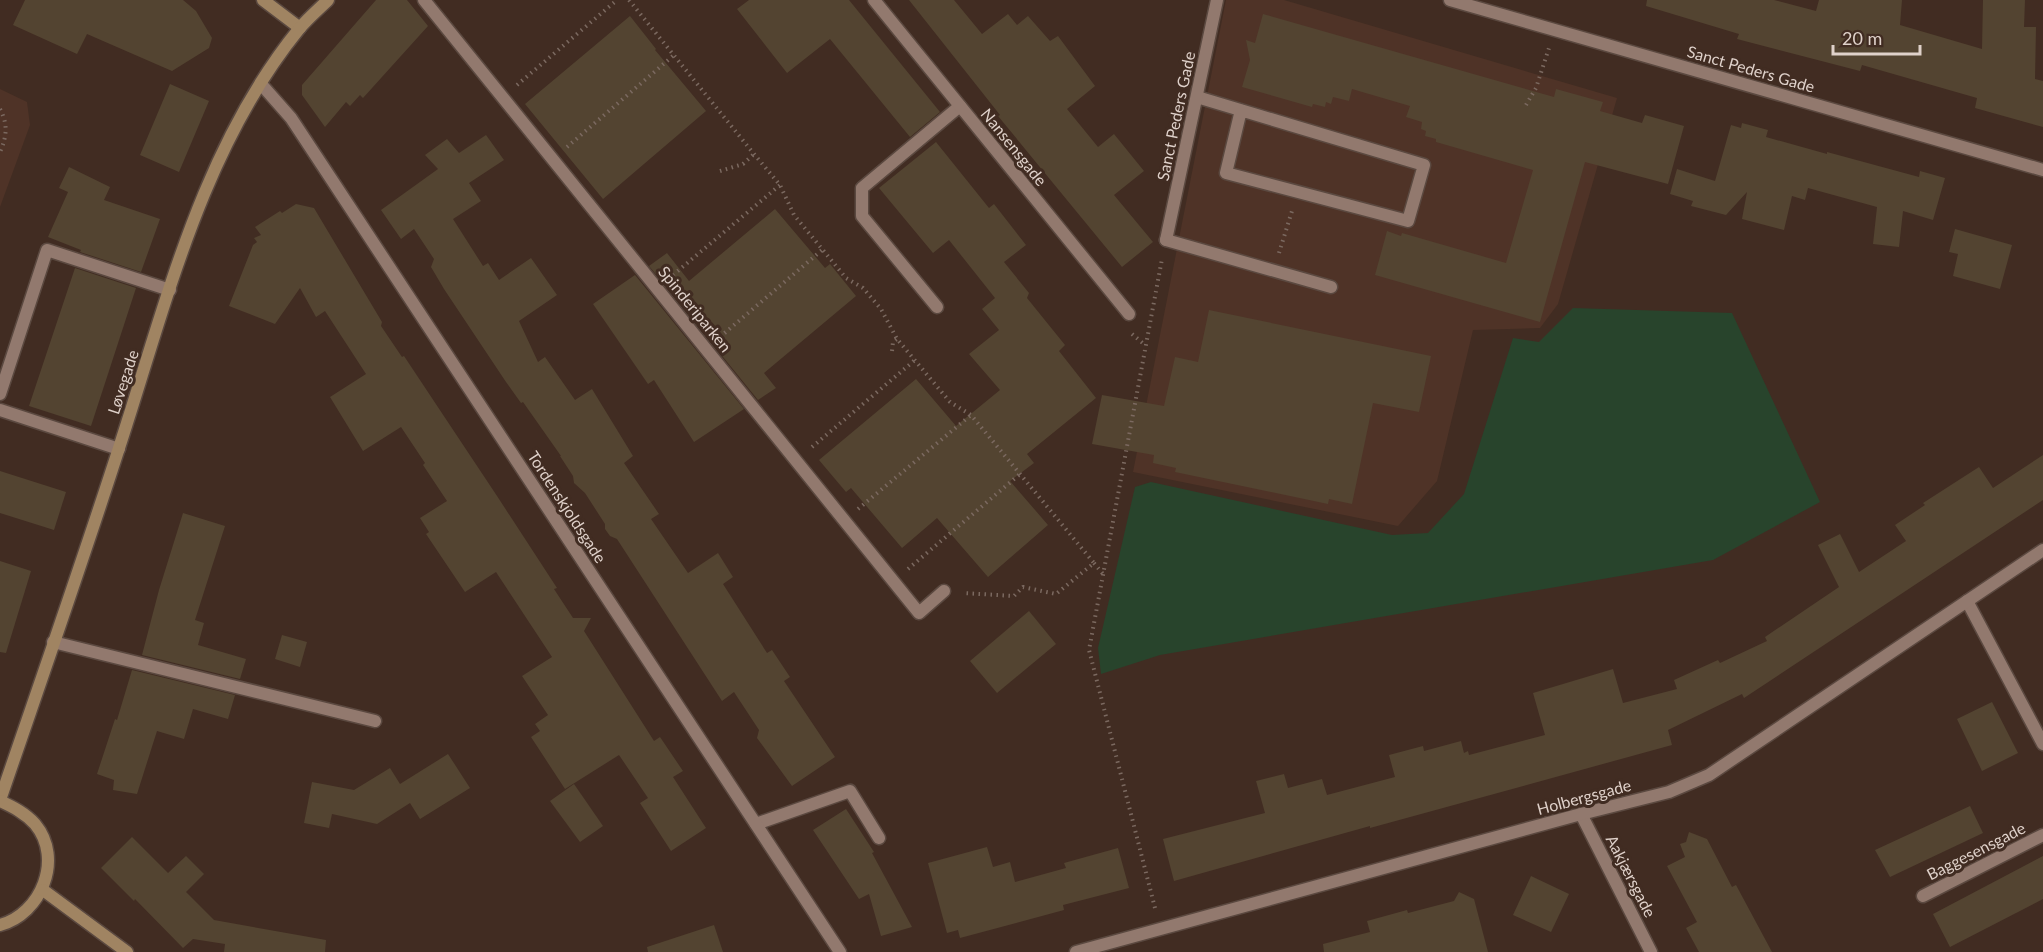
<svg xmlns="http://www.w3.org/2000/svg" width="2043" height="952" font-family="Lato,sans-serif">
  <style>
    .built { fill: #4f3327 }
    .green { fill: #28442c }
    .building { fill: #534431 }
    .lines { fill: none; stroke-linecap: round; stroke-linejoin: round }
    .lane-casing { stroke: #5b4940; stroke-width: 15 }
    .street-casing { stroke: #5b4940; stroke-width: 15 }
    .secondary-casing { stroke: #5b4940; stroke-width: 15 }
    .path { stroke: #7b6960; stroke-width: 4; stroke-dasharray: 1.5 4.5; stroke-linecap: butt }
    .lane { stroke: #92796e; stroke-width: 12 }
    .street { stroke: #92796e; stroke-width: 12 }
    .secondary { stroke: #a08462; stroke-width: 12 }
    .labels { text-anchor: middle; stroke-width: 6; stroke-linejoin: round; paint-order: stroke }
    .street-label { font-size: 16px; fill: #dfd1ca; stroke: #412c22 }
  </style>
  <rect width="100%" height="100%" fill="#412c22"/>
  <!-- built -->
  <g class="built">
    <polygon points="1226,0 1284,0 1617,98 1558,304 1540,328 1473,330 1437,481 1398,526 1133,472"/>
    <polygon points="0,89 27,102 30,125 0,207"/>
  </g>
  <!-- green -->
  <polygon class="green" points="1573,308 1732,313 1820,502 1713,560 1160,655 1101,674 1098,648 1135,487 1151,482 1392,535 1428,533 1464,494 1513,338 1539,342"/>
  <!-- building -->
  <g class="building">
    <polygon points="25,0 183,0 196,11 212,38 209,48 172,71 87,34 77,54 13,25"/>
    <polygon points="376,0 407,0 428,26 363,98 360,95 350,106 346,102 325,127 302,95 302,85"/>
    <polygon points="749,0 849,0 940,112 910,137 830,39 787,73 737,9"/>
    <polygon points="909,0 954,0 982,34 1008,14 1017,25 1028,16 1050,41 1058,36 1095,86 1067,109 1098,147 1114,134 1144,171 1114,195 1153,242 1122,267 998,116 1000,115"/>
    <polygon points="1647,0 1774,0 1816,11 1819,0 1902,0 1900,25 1982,49 1983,0 2025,0 2024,27 2036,27 2035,79 2043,81 2043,127 1975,108 1977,98 1862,65 1860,71 1737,39 1739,34 1646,6"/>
    <polygon points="1263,14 1554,97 1556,89 1603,102 1600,111 1642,123 1645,115 1684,126 1668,184 1585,162 1540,322 1375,275 1387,231 1401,236 1402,233 1506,263 1533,170 1436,142 1436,139 1425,136 1426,131 1421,129 1422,122 1406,117 1410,106 1352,89 1349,101 1333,97 1331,104 1326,102 1325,107 1313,104 1312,107 1242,87 1250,60 1246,40 1255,43"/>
    <polygon points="630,16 656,49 655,50 706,111 603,199 525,104"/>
    <polygon points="170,84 209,101 179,172 140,155"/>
    <polygon points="1742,123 1768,130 1766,137 1827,154 1827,152 1919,177 1920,171 1945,178 1933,220 1903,211 1899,247 1873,244 1877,207 1808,188 1805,200 1792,196 1784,230 1742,219 1747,192 1726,215 1691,206 1693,201 1670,194 1677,169 1715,181 1731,125 1741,128"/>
    <polygon points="486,135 504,160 469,183 481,201 453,219 483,266 488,263 499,280 531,258 557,295 519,321 538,362 545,357 575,400 592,389 633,456 624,463 659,514 651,519 688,573 718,553 733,577 723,584 767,653 772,650 790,677 784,681 835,757 792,786 757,738 759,730 734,692 722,701 617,539 610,536 605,529 605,524 585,493 574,483 573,476 560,456 561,456 523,402 521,403 506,382 444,289 431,267 434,259 414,229 401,239 381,210 438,169 425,155 447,139 459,153"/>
    <polygon points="936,142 989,208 994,204 1026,245 1004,262 1029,293 1027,298 1065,345 1059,351 1096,398 1027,454 1034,463 1010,481 1048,525 988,577 937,518 902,548 851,488 846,492 819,460 916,379 956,426 1000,390 969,354 999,330 982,309 995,298 949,240 933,253 879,188"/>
    <polygon points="69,167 110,187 104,200 160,219 141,272 80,252 81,250 48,237 68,192 59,188"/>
    <polygon points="296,204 314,208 382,322 381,326 402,357 404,356 499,499 557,588 554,589 573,618 591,618 584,631 654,741 660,737 683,771 673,777 706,828 671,851 640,803 648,798 619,755 565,789 531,737 540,731 535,724 548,715 522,676 552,657 496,572 465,592 426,534 429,532 420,518 447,501 423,465 425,463 401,427 363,451 330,397 366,374 325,311 316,317 300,288 275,324 229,306 253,245 257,242 254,238 261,235 255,227 280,211 282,213"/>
    <polygon points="775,209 825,268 830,264 856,296 764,373 776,388 758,400 649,266 667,253 689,281"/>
    <polygon points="1955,229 2012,245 2000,289 1953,276 1958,254 1949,252"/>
    <polygon points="75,268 136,288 91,426 29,406"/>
    <polygon points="635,275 744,409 694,442 654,380 648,384 593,304"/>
    <polygon points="1209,310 1431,356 1419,412 1373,403 1352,504 1329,499 1328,504 1175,472 1176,468 1153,463 1154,455 1092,444 1102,395 1164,406 1175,357 1198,362"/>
    <polygon points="2043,455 2043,500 1744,698 1742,694 1668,730 1672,745 1370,828 1370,826 1174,881 1163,839 1265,813 1256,781 1284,774 1288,788 1322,779 1327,795 1395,777 1389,755 1423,746 1424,751 1461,741 1464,753 1468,751 1469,755 1545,735 1533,693 1613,669 1623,703 1677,689 1674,680 1718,660 1720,663 1767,641 1765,637 1839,587 1818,545 1840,534 1859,572 1906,541 1895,525 1925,505 1923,503 1979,467 1993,488"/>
    <polygon points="0,471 66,492 54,530 0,513"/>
    <polygon points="183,513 225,526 195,620 204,623 198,645 246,659 240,679 142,655 159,590"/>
    <polygon points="0,561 31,571 6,653 0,652"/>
    <polygon points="1029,611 1056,644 997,693 970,661"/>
    <polygon points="282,635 307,642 300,667 275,659"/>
    <polygon points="132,670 235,695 228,719 193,709 184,739 157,731 137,794 113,790 114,780 97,774 115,719 117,720"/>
    <polygon points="1992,702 2018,753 1982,771 1957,719"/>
    <polygon points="448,754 470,788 420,819 410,803 377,824 332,814 329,828 304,823 312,782 354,790 390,768 400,784"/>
    <polygon points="574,784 603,826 580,842 550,801"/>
    <polygon points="1970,806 1983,833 1890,877 1875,850"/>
    <polygon points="846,809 874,852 872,853 912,927 881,936 869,894 859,899 813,830"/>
    <polygon points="1689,832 1707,839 1732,887 1736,885 1772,952 1699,952 1686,928 1697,922 1667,866 1685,857 1680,844 1686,842"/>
    <polygon points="132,837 168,873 186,856 204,874 186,892 214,920 326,940 325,952 224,952 225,944 193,939 183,948 135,899 134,901 101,868"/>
    <polygon points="987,847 993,867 1010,862 1015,882 1066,868 1064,863 1118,848 1129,888 1063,905 1064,910 960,938 958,930 947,933 928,863"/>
    <polygon points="2043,856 2043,899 1950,947 1933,914"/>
    <polygon points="1531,876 1569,894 1551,932 1513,915"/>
    <polygon points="1459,892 1474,899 1488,952 1324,952 1323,944 1370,932 1367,921 1407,910 1408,913 1454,901"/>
    <polygon points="714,925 723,952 648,952 647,947"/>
  </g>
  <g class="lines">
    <!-- lane casing -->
    <g class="lane-casing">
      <g id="lane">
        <polyline points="1197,97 1424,165 1408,221 1226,173 1241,110"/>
        <polyline points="1166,240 1331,287"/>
        <polyline points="937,307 862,216 862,188 960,106"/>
        <polyline points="0,394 47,250 170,290"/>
        <polyline points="0,410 119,449"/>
        <polyline points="53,642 375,721"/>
        <polyline points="756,824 850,791 879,838"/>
      </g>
    </g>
    <!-- street casing -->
    <g class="street-casing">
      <g id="street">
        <polyline points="424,0 919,613 944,591"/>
        <polyline points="874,0 1129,314"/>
        <polyline points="1450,0 2043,170"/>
        <polyline points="261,84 291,118 324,168 840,952"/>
        <polyline points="1166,240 1217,0"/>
        <polyline points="1967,601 2043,744"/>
        <polyline points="1581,814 1651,952"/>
        <polyline points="1923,896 2043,835"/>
        <polyline points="1076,952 1581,814 1669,792 1709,775 2043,550"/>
      </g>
    </g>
    <!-- secondary casing -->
    <g class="secondary-casing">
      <g id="secondary">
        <polyline points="263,0 300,28"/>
        <path d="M 0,800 C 40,683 81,566 119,448 C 166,304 202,148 299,29 C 308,18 319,9 328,0"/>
        <path d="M 0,801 C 13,807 25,813 35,824 C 64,859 41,914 0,925"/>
        <polyline points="43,890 127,952"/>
      </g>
    </g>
    <!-- path -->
    <g class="path">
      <polyline points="629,0 754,154 780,185 794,215 846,278 863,288 881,309 897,339 950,402 971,415 1094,563 1056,594 1023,587 1014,596 963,593"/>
      <polyline points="517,85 617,0"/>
      <polyline points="1526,105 1536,88 1549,48"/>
      <path d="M 0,109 C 8,124 7,136 0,152"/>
      <polyline points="567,147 674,55"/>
      <polyline points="720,171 743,164 754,154"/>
      <polyline points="1279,253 1292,211"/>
      <polyline points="673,275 780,185"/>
      <polyline points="1132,334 1145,345"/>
      <polyline points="720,337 822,250"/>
      <polyline points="892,351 893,342 897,339"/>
      <polyline points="812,447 915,360"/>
      <polyline points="858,509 971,415"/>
      <polyline points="1094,563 1103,574"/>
      <polyline points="908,569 1020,474"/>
      <polyline points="1155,908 1089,650 1162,259"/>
    </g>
    <!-- lane -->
    <use href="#lane" class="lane"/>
    <!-- street -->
    <use href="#street" class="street"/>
    <!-- secondary -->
    <use href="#secondary" class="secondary"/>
  </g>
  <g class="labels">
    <!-- street labels -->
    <g class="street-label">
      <text transform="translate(1751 69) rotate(16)" y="6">Sanct Peders Gade</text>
      <text transform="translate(1176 116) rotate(-78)" y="6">Sanct Peders Gade</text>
      <text transform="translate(1014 147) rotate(51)" y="6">Nansensgade</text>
      <text transform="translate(695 309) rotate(51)" y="6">Spinderiparken</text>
      <text transform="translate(123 382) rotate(-72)" y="6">Løvegade</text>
      <text transform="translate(567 507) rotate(57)" y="6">Tordenskjoldsgade</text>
      <text transform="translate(1584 797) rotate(-15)" y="6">Holbergsgade</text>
      <text transform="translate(1976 851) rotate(-27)" y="6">Baggesensgade</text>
      <text transform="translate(1631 876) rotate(63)" y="6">Aakjærsgade</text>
    </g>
  </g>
  <!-- scale -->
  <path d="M1833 45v9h87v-9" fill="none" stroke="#dfd1ca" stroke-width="3"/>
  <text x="1842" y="45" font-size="18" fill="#dfd1ca" stroke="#412c22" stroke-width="4.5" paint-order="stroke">20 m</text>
</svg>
